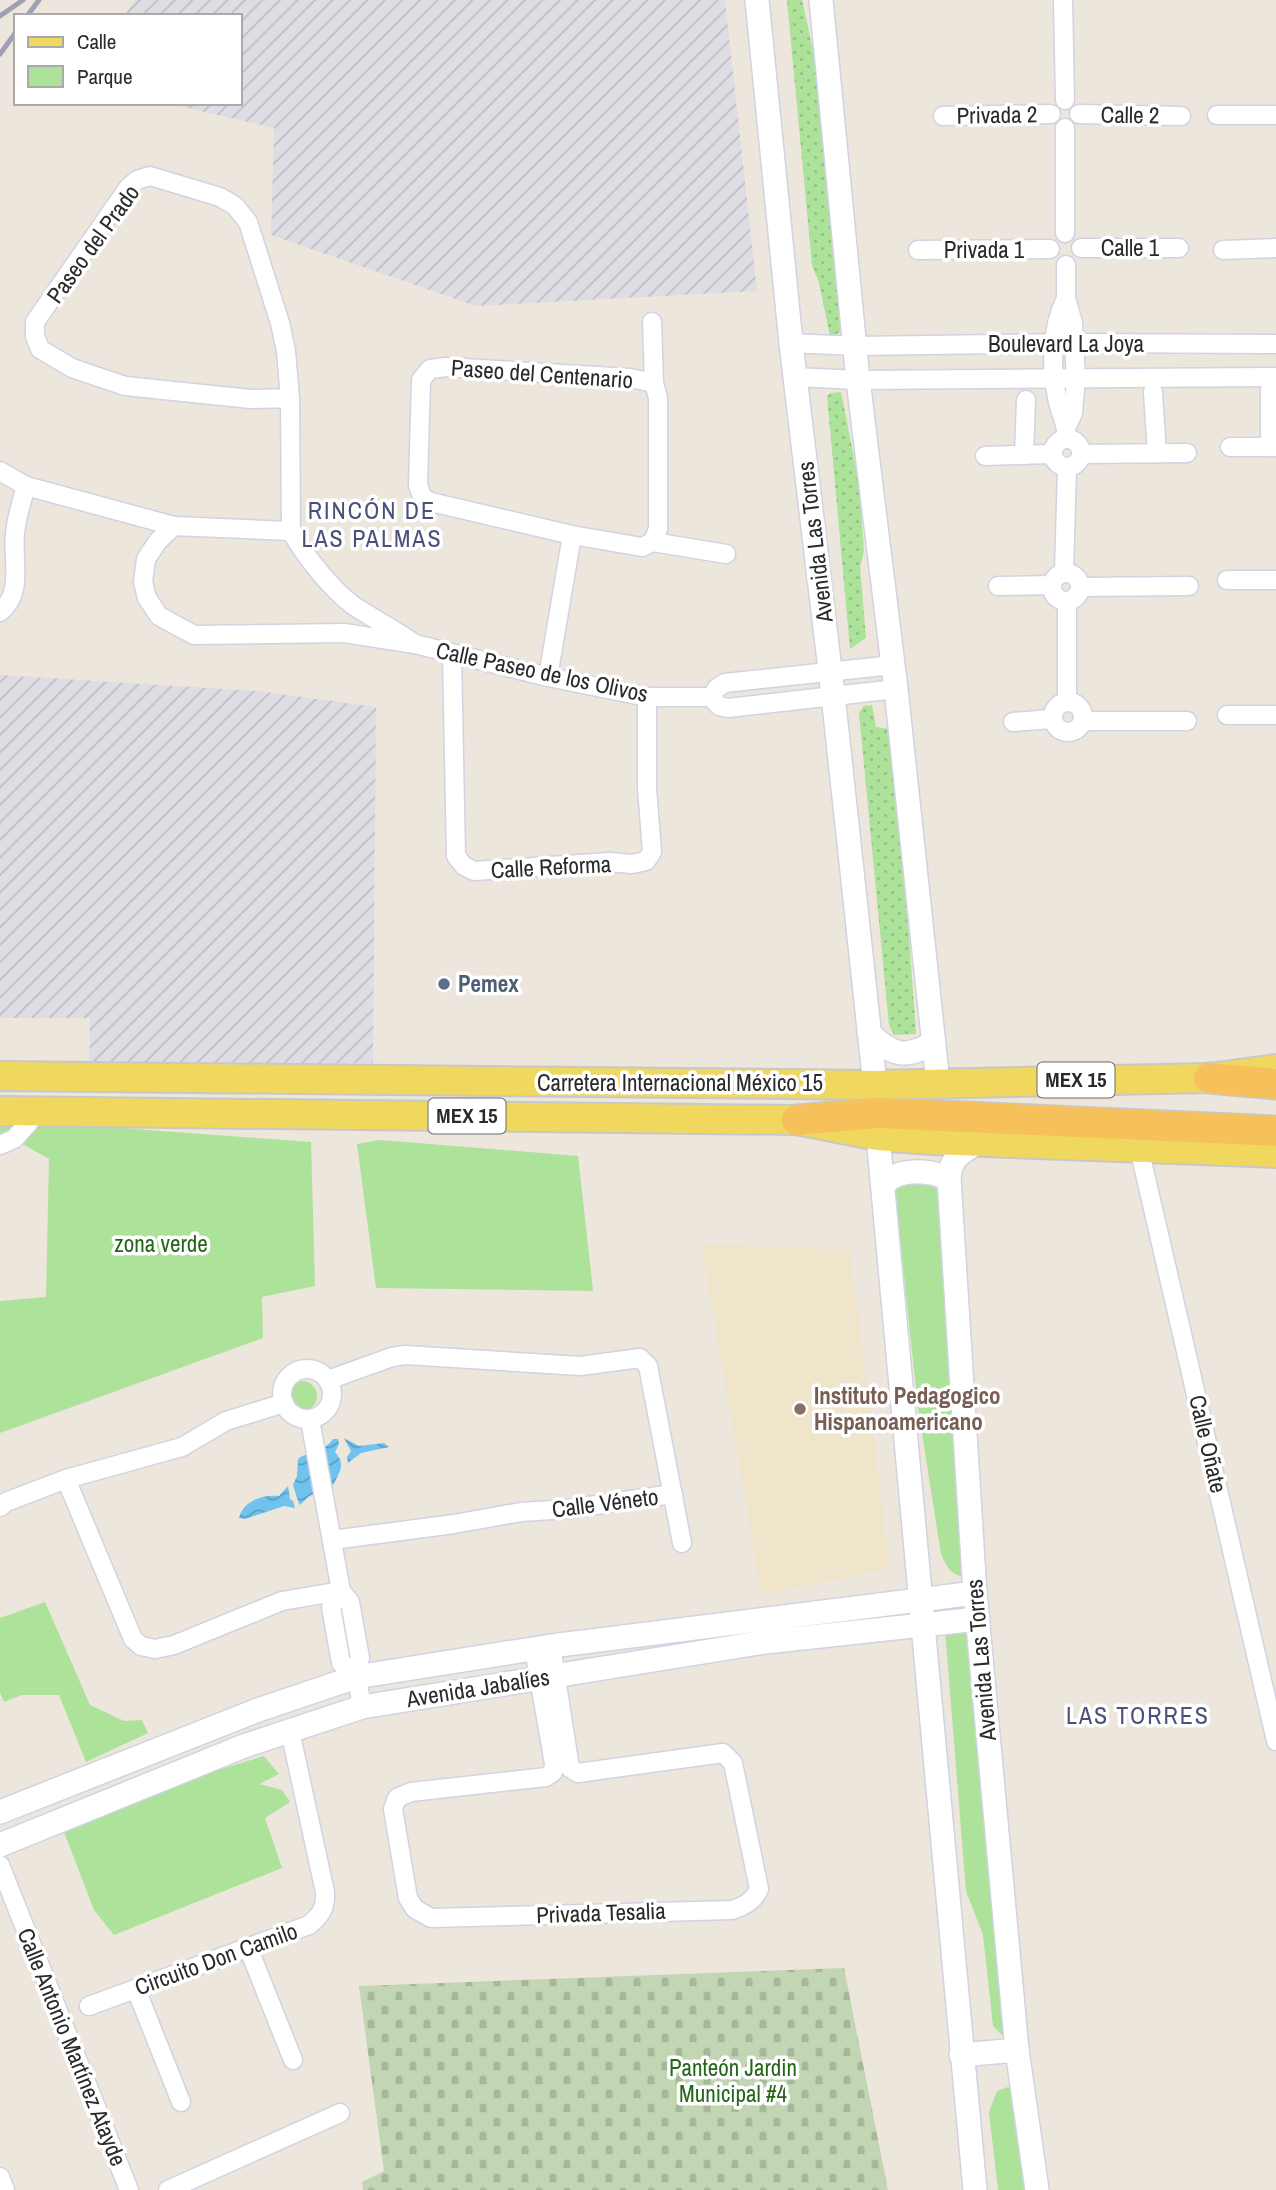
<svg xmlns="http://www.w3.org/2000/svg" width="1276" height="2190" font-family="'Archivo Narrow',sans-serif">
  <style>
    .industrial { fill: url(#industrial-furrows) }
    .education { fill: #eee5cb }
    .grass { fill: url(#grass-dots) }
    .cemetery { fill: url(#cemetery-stones) }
    .park { fill: #ace299 }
    .water { fill: url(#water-waves) }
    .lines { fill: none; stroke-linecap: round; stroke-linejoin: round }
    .minor-casing { stroke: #d1d3e3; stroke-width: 21 }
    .tertiary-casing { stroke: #d1d3e3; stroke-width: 26 }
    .primary-casing { stroke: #c8c8c8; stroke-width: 32 }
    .trunk-casing { stroke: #c8c8c8; stroke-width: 33 }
    .minor { stroke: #fff; stroke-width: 18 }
    .tertiary { stroke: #fff; stroke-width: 23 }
    .primary { stroke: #f0d85e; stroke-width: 28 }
    .trunk { stroke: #f6c15a; stroke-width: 30 }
    .rail { stroke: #9fa0b4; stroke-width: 5 }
    .service-dot { fill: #5c6f8a; stroke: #fff; stroke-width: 2.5 }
    .education-dot { fill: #8d6e63; stroke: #fff; stroke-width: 2.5 }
    .labels { text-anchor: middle; stroke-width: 7; stroke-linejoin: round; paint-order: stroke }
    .shield { fill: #fff; stroke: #6a6a6a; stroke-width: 2 }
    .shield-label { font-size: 21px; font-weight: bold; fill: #2a2a2a }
    .street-label { font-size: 23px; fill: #2a2a2a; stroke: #fff }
    .service-label { font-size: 23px; font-weight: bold; fill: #4e5e75; stroke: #fff; text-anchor: start }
    .park-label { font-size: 23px; fill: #25671a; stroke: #fff }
    .education-label { font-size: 23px; font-weight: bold; fill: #785e54; stroke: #fff; text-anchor: start }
    .neighbourhood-label { font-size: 24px; letter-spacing: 2px; fill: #4b507a; stroke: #fff }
  </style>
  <defs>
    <pattern id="industrial-furrows" width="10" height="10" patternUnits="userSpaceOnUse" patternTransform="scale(1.75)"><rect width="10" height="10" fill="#dfdde4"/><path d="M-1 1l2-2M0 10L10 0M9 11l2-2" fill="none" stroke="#c0bec4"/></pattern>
    <pattern id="grass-dots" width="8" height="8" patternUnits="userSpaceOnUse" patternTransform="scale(1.75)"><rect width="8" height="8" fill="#ace299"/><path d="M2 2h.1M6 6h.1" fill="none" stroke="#94c284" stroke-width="1.8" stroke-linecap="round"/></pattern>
    <pattern id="cemetery-stones" width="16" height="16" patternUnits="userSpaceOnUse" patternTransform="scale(1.75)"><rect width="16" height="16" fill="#c2d6b3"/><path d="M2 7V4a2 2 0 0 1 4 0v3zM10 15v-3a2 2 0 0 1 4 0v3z" fill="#a7b89a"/></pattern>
    <pattern id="water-waves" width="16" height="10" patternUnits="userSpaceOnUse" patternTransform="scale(1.75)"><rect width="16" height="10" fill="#6fc3ee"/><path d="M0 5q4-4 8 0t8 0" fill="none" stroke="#5b9fc1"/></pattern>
  </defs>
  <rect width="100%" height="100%" fill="#ece6dc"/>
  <!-- industrial -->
  <g class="industrial">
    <polygon points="135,0 725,0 757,291 476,306 271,235 274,128 166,103 240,103 240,16 124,16"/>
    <polygon points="0,675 258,691 376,707 373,1063 89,1067 90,1018 0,1018"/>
  </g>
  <!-- education -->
  <polygon class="education" points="701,1244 850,1250 890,1568 762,1595"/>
  <!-- grass -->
  <g class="grass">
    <polygon points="787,0 802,0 817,68 843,332 830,336 819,283 812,265"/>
    <polygon points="841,392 859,483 864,551 860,567 866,638 850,649 827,396 831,393"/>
    <polygon points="872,705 876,727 889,729 909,935 916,1034 894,1035 889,1025 859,713 864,706"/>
  </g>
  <!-- cemetery -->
  <polygon class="cemetery" points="844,1968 888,2190 363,2190 362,2182 384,2171 359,1986"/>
  <!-- park -->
  <g class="park">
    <polygon points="0,1121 38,1122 311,1142 315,1286 262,1297 263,1338 0,1433 0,1301 46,1297 49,1159 14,1139 0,1140"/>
    <polygon points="380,1140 578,1156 593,1291 376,1288 357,1144"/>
    <path d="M 924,1182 L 935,1187 L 951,1215 L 970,1575 C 954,1580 947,1568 941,1554 L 918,1408 L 895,1190 L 906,1183 Z"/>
    <circle cx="302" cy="1396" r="15"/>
    <polygon points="45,1602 90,1705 124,1721 142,1720 148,1733 86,1762 59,1695 22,1695 4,1702 0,1692 0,1618"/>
    <polygon points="965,1626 975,1680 1014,2035 1002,2035 993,2026 983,1935 966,1891 945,1630"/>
    <polygon points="264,1756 279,1774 259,1784 282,1790 290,1802 265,1818 282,1868 114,1935 94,1910 64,1832 218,1770"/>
    <polygon points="1008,2087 1015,2088 1025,2190 998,2190 989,2112 997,2091"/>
  </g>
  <!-- water -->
  <g class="water">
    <polygon points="344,1438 359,1446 384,1443 389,1447 361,1453 348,1463 347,1457 351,1451"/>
    <path d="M 333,1439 L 338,1439 L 339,1444 L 335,1452 C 346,1465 340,1470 334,1484 L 308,1497 L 300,1505 C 298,1502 295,1491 293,1485 L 297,1476 L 298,1459 C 311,1449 320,1456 333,1439 Z"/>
    <path d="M 288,1486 L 290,1499 L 293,1501 L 295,1508 L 284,1506 L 245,1519 L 239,1518 C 243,1501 263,1494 279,1496 Z"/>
  </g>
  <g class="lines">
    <!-- minor casing -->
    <g class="minor-casing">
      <g id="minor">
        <polyline points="1063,0 1065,100"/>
        <polyline points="1079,114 1181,116"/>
        <polyline points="1217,115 1276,115"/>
        <polyline points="943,116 1051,114"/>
        <polyline points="1065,233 1065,128"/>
        <polyline points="1081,248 1179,248"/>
        <polyline points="918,250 1050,249"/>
        <polyline points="1223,250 1276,248"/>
        <polyline points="1066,265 1066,298 1073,323 1076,378 1073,413 1067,426"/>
        <path d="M 1066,298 C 1051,329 1050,368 1058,402 C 1061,415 1067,425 1067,439"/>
        <polyline points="652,322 654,383 658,398 658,529 653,542"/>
        <polyline points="791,343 856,346 1075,343 1276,344"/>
        <polyline points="796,377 858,380 1276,377"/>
        <polyline points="654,383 630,378 446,367 430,369 421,380 418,485 422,497 431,502 572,535 642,547 653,542 726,554"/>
        <polyline points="1270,390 1270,447"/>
        <polyline points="1153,392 1157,453"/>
        <path d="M 290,398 L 251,399 L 125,386 L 72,368 L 40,349 L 35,336 L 35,322 L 128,188 L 137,180 L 150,176 L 220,197 L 235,206 L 248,222 L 280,323 L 286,351 L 290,398 L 291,531 C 304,555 332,590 354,606 C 374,619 395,630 415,644"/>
        <circle cx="1067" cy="453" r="14"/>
        <polyline points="1230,447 1276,447"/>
        <polyline points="1081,454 1187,453"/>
        <polyline points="1024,455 1026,400"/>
        <polyline points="985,456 1052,454"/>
        <polyline points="0,471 26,486 174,526 291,531"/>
        <polyline points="174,526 158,541 146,559 143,582 147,598 159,616 194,635 344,633 415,644 548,677 647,697 711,697 719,706 728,708 896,689"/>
        <polyline points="1064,573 1067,468"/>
        <circle cx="1066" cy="587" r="14"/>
        <polyline points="1227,580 1276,580"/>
        <polyline points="998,586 1052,585"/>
        <polyline points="1080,587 1189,586"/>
        <path d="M 0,612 C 24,593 12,560 15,534 C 16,518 22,501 26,486"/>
        <polyline points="452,655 456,856 464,866 474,871 610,862 632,864 646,861 652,852 647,788 647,697"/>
        <polyline points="548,677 572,535"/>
        <polyline points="711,697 717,688 725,683 893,665"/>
        <polyline points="1067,701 1067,602"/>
        <circle cx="1068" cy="717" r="15"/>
        <polyline points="1227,715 1276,715"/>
        <polyline points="1083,721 1187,721"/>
        <polyline points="1013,722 1052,719"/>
        <polyline points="0,1145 14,1139 38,1112"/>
        <polyline points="1139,1148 1276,1741"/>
        <circle cx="307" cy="1394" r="25"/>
        <polyline points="328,1380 392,1357 405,1355 580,1366 640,1358 648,1366 682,1543"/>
        <polyline points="310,1420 341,1591 350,1602 360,1658 356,1672 362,1707"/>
        <polyline points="66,1479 133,1639 141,1646 155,1649 174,1645 282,1601 341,1591"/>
        <polyline points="0,1507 6,1502 66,1479 182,1447 226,1421 284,1403"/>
        <polyline points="332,1540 454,1524 521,1512 568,1509 673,1494"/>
        <polyline points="341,1593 331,1607 341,1663 356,1672"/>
        <path d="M 534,1649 L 554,1764 L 553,1772 L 546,1777 L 411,1792 L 397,1798 L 393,1809 L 408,1898 L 415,1909 L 431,1918 L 732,1910 C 744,1906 754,1901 759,1889 L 733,1763 L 723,1753 L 578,1773 L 570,1768 L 551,1646"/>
        <polyline points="0,1865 129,2190"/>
        <polyline points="248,1947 293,2060"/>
        <polyline points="136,1989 181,2102"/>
        <path d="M 89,2006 L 309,1925 C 321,1915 326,1908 325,1892 L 290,1731"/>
        <polyline points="0,2177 5,2190"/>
        <polyline points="168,2190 340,2113"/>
      </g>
    </g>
    <!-- tertiary casing -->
    <g class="tertiary-casing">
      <g id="tertiary">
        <polyline points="757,0 791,343 833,695 875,1085"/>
        <polyline points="821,0 858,380 896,689 938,1083"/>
        <path d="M 869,1033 C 892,1056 906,1059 933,1043"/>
        <polyline points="878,1136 975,2190"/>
        <path d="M 978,1143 C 960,1152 950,1159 949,1179 L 975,1593 L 1017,2050 L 1037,2190"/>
        <path d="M 883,1185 C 898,1167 930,1170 949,1179"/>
        <polyline points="0,1812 258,1710 356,1677 551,1646 975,1593"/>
        <polyline points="0,1845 244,1746 362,1707 765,1642 978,1619"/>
        <polyline points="961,2055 1017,2050"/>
      </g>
    </g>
    <!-- primary casing -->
    <g class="primary-casing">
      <g id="primary">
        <polyline points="0,1076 875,1085 1209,1078 1276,1069"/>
        <polyline points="0,1111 797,1120 878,1136 931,1140 1276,1153"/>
      </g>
    </g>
    <!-- trunk casing -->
    <g class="trunk-casing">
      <g id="trunk">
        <polyline points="1209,1078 1276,1084"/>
        <polyline points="797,1120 877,1113 1276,1131"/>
      </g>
    </g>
    <!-- minor -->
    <use href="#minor" class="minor"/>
    <!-- tertiary -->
    <use href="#tertiary" class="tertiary"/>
    <!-- primary -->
    <use href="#primary" class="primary"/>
    <!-- trunk -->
    <use href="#trunk" class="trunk"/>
    <!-- rail -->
    <g class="rail">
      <polyline points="0,16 23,0"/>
      <polyline points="27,16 39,0"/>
      <polyline points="0,54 16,32"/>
    </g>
  </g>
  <!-- markers -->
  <circle class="service-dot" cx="444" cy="984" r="7"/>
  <circle class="education-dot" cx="800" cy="1409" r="7"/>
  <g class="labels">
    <!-- shield labels -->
    <g class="shield">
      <rect x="1037.5" y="1062.5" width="77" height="35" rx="5"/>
      <rect x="428.5" y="1098.5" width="77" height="35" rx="5"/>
    </g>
    <g class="shield-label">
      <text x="1076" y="1087">MEX 15</text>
      <text x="467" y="1123">MEX 15</text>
    </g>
    <!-- street labels -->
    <g class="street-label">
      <text transform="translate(997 115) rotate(-1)" y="8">Privada 2</text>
      <text transform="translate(1130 115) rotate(1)" y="8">Calle 2</text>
      <text transform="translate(93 244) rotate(-54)" y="8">Paseo del Prado</text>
      <text x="1130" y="256">Calle 1</text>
      <text x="984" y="258">Privada 1</text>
      <text x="1066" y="352">Boulevard La Joya</text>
      <text transform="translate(542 374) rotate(4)" y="8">Paseo del Centenario</text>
      <text transform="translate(815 542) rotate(-97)" y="8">Avenida Las Torres</text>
      <text transform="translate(542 672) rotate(12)" y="8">Calle Paseo de los Olivos</text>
      <text transform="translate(551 867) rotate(-3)" y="8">Calle Reforma</text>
      <text x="680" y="1091">Carretera Internacional México 15</text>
      <text transform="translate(1208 1444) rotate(77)" y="8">Calle Oñate</text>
      <text transform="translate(605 1503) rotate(-7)" y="8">Calle Véneto</text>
      <text transform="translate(981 1660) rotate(-95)" y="8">Avenida Las Torres</text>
      <text transform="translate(478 1688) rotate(-9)" y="8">Avenida Jabalíes</text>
      <text transform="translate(601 1913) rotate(-2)" y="8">Privada Tesalia</text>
      <text transform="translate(216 1959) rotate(-20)" y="8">Circuito Don Camilo</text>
      <text transform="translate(72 2047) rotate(68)" y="8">Calle Antonio Martínez Atayde</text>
    </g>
    <!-- service labels -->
    <g class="service-label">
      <text x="458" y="992">Pemex</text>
    </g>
    <!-- park labels -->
    <g class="park-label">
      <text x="161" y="1252">zona verde</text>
      <text x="733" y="2076">Panteón Jardin<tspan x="733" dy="26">Municipal #4</tspan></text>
    </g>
    <!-- education labels -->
    <g class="education-label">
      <text x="814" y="1404">Instituto Pedagogico<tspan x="814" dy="26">Hispanoamericano</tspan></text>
    </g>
    <!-- neighbourhood labels -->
    <g class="neighbourhood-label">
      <text x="372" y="519">RINCÓN DE<tspan x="372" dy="28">LAS PALMAS</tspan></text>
      <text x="1138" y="1724">LAS TORRES</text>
    </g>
  </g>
  <!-- legend -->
  <rect x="14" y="14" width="228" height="91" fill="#ffffff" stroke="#aaaaaa" stroke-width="2"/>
  <rect x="28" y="37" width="35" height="10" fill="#f0d85e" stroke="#aaaaaa" stroke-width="2"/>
  <text x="77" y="49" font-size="21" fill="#2a2a2a">Calle</text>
  <rect x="28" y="66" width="35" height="21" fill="#ace299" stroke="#aaaaaa" stroke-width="2"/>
  <text x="77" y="84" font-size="21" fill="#2a2a2a">Parque</text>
</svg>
